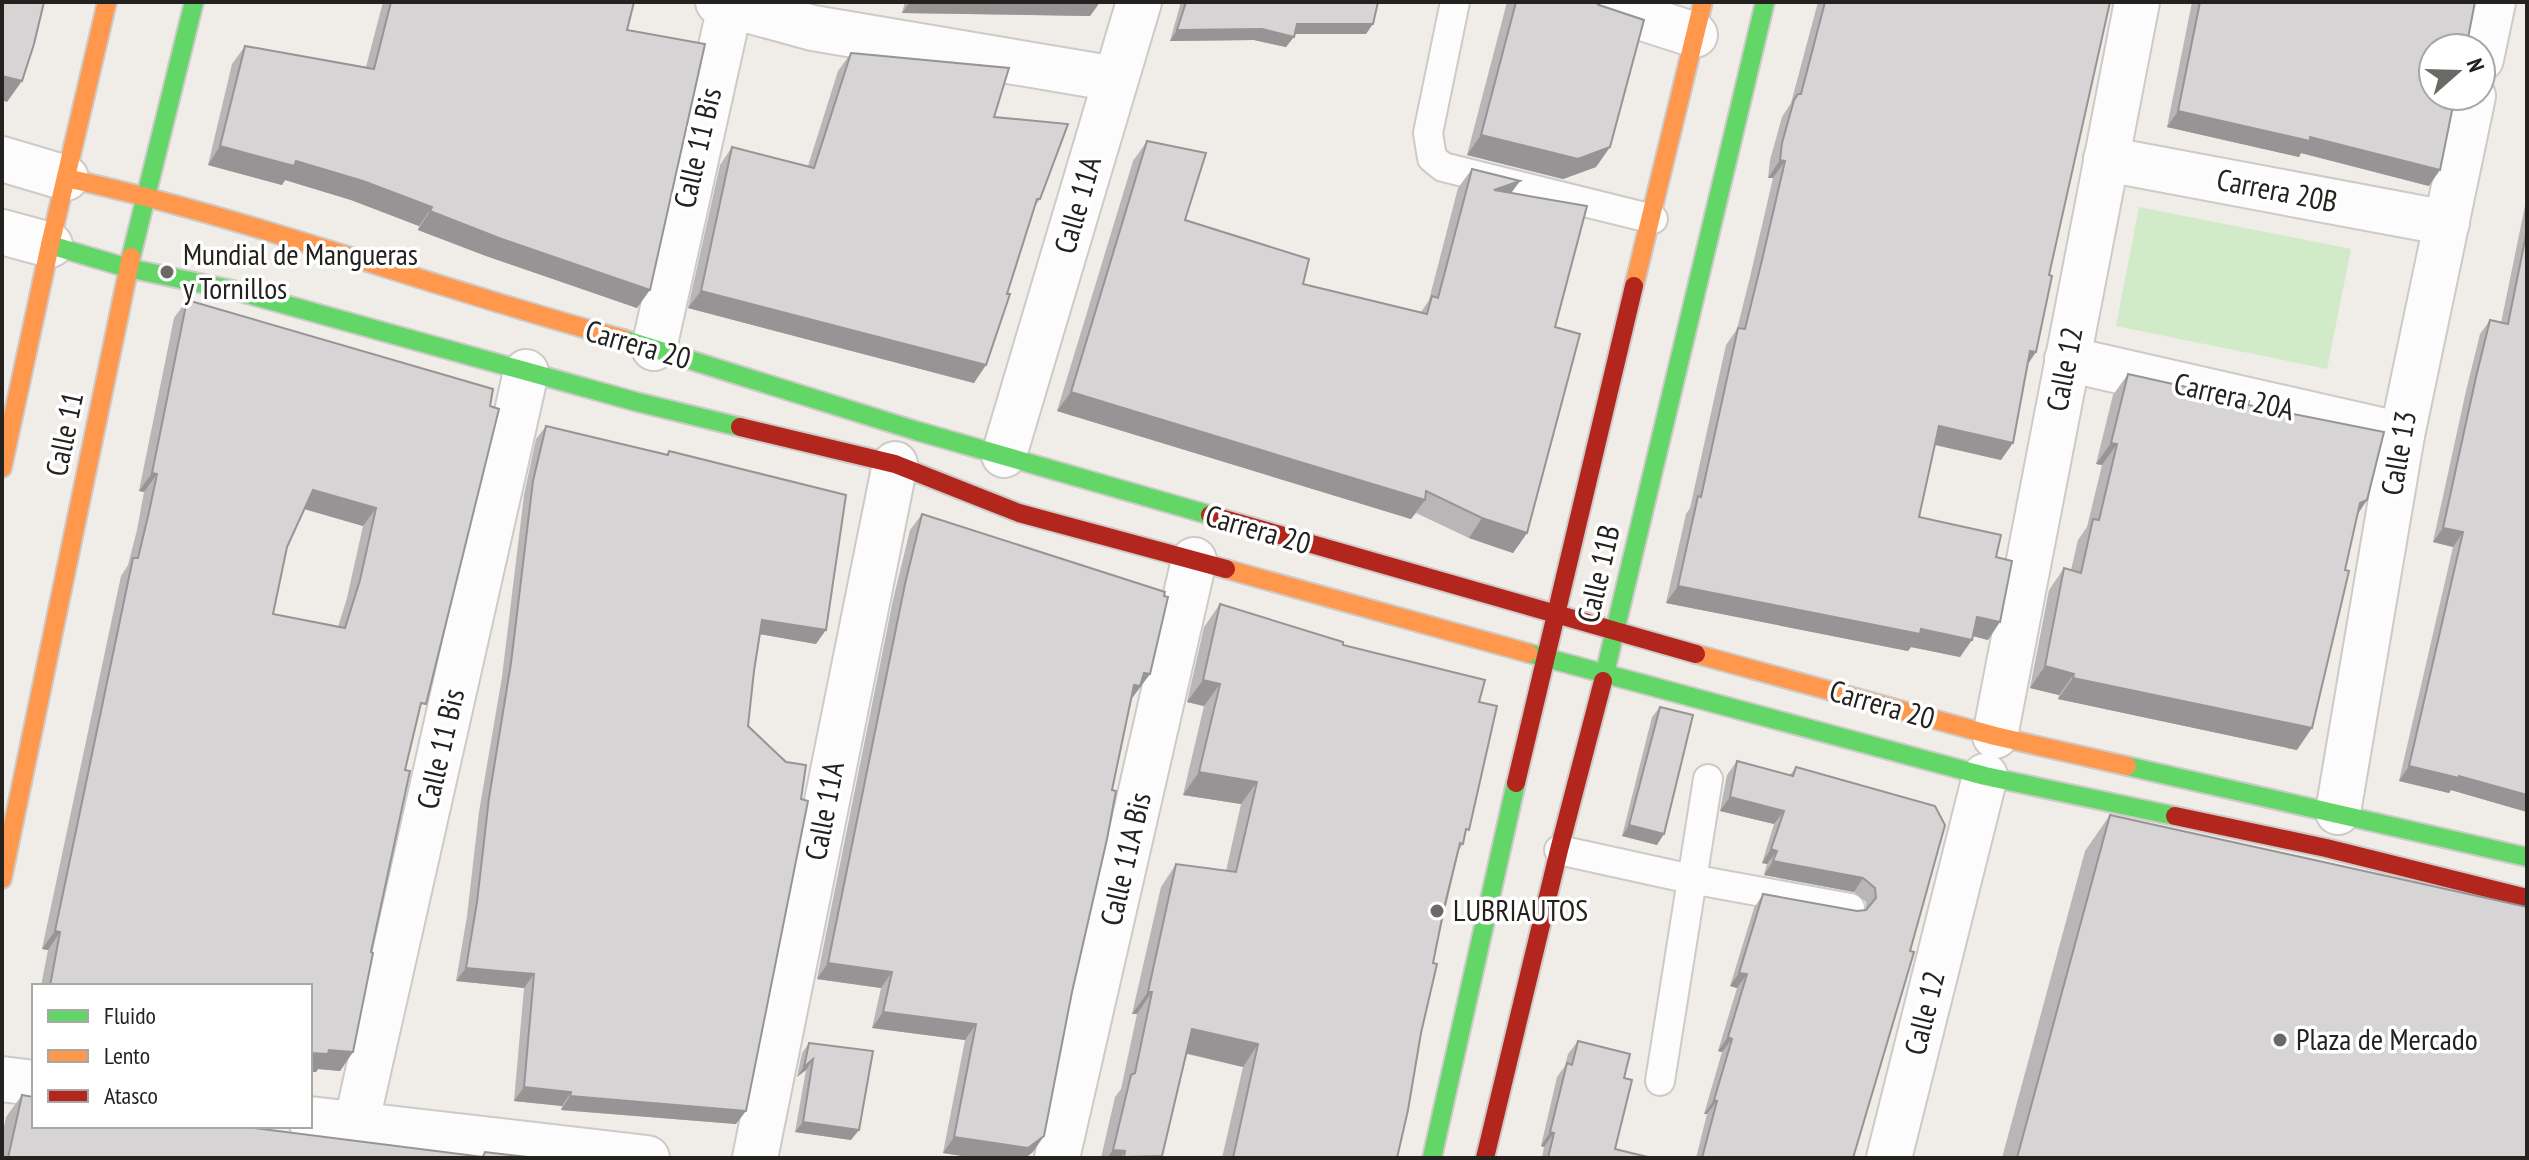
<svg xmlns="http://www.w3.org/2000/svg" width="2529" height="1160" font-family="'PT Sans Narrow',sans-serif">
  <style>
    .grass { fill: #d1ebc8 }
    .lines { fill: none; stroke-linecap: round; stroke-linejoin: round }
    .lane-casing { stroke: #cdcac7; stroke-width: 32 }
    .street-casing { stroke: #cdcac7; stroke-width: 48 }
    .fast-casing { stroke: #cdcac7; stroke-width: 22 }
    .slow-casing { stroke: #cdcac7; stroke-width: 22 }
    .jam-casing { stroke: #cdcac7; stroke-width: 22 }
    .lane { stroke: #fdfcfc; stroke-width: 28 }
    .street { stroke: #fdfcfc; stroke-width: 44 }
    .fast { stroke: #63d668; stroke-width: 18 }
    .slow { stroke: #ff974d; stroke-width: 18 }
    .jam { stroke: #b3261e; stroke-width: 18 }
    .wall { fill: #b8b6b6; fill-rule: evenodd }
    .shaded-wall { fill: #969494 }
    .building { fill: #d6d4d4; stroke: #969494; stroke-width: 2; fill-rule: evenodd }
    .poi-dot { fill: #6b6965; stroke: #fff; stroke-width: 3 }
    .labels { text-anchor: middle; stroke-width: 7; stroke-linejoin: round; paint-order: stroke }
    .street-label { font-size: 30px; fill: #24221f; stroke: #fff }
    .poi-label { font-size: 30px; fill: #24221f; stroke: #fff; text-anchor: start }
  </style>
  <rect width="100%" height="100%" fill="#f0ece8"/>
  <!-- grass -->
  <polygon class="grass" points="2139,207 2351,249 2327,369 2116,326"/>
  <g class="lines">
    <!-- lane casing -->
    <g class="lane-casing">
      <g id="lane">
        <polyline points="1455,2 1428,133 1432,158 1443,167 1653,219"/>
        <polyline points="1559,850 1691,879 1850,908"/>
        <polyline points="1660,1081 1708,779"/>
      </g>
    </g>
    <!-- street casing -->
    <g class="street-casing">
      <g id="street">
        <polyline points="718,2 813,28 1115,79"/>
        <polyline points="1593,2 1695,35"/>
        <polyline points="2481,59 2493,2"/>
        <polyline points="2,159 66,178"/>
        <polyline points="2106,159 2447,223"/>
        <polyline points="2,232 50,245"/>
        <polyline points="654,348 730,6"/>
        <polyline points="2067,359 2402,435"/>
        <polyline points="1004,455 1139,2"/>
        <polyline points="1995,736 2137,2"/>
        <polyline points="2338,812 2402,435 2473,96"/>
        <polyline points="2,1079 34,1083"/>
        <polyline points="310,1119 647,1158"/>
        <polyline points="356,1125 526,372"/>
        <polyline points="755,1158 895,464"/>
        <polyline points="1057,1158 1194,560"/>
        <polyline points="1889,1158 1985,776"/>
      </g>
    </g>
    <!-- fast casing -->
    <g class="fast-casing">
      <g id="fast">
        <polyline points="50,245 128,268 233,290 637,402 740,427"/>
        <polyline points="131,257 194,2"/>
        <polyline points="623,339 917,431 1210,515"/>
        <polyline points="1528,653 1985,776 2175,816"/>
        <polyline points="1603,681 1765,2"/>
        <polyline points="2127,766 2527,857"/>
        <polyline points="1432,1158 1516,783"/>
      </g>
    </g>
    <!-- slow casing -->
    <g class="slow-casing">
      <g id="slow">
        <path d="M 66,178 C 255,219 436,289 623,339"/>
        <polyline points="1634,286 1703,2"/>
        <polyline points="2,468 50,245 107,2"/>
        <polyline points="1226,569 1528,653"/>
        <polyline points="1696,654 1995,736 2127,766"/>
        <polyline points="2,879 131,257"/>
      </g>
    </g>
    <!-- jam casing -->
    <g class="jam-casing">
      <g id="jam">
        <polyline points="740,427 895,464 1019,513 1226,569"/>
        <polyline points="1210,515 1696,654"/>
        <polyline points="1516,783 1634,286"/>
        <polyline points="2175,816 2326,848 2527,898"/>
        <polyline points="1485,1158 1559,850 1603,681"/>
      </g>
    </g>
    <!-- lane -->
    <use href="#lane" class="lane"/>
    <!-- street -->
    <use href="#street" class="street"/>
    <!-- fast -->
    <use href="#fast" class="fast"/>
    <!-- slow -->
    <use href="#slow" class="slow"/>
    <!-- jam -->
    <use href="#jam" class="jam"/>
  </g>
  <!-- wall -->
  <g class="wall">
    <polygon points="383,2 634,2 627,30 637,308 486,256 418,230 419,226 351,200 285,180 282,185 208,165 232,64 245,46 366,67"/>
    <polygon points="905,2 1100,2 1090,16 902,13"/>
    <polygon points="1181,2 1378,2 1366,34 1294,34 1286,47 1254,40 1170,41"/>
    <polygon points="1507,2 1595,2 1610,147 1596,167 1563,179 1467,155"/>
    <polygon points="1818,2 2110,2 2027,366 2001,460 1935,445 1919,517 1996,557 1988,640 1973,636 1960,657 1911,647 1908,651 1666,603 1686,514 1690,508 1726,345 1737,329 1750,277 1773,178 1768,178 1770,160 1782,117 1791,103"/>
    <polygon points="2192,2 2475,2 2433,48 2429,186 2301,153 2299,157 2167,127"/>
    <polygon points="851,53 994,117 1040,199 1033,209 974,383 688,308 720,165 732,147 808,166 838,71"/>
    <polygon points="1147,141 1185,220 1303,284 1421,312 1429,300 1458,188 1472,169 1511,193 1555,327 1527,533 1513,553 1469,538 1416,513 1411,519 1057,411 1133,161"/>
    <polygon points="2527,196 2527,812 2451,790 2449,793 2399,781 2453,547 2433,542 2466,391 2480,334 2490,320 2501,323"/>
    <path d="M 187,300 L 493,389 L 405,770 L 353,1052 L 340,1071 L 318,1069 L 316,1072 L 310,986 L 41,986 L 48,950 L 42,949 L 121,576 L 128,565 L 137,530 L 144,492 L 139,491 L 174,318 ZM 304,509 L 363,526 L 347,598 L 338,627 L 273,614 L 287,547 Z"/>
    <polygon points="2128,374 2248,405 2367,500 2358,514 2297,750 2058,699 2059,695 2030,688 2049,590 2064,568 2071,570 2078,540 2087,527 2102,465 2096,464 2113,395"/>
    <polygon points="546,426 666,455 669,451 816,644 760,634 754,671 748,726 736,1124 561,1110 562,1106 514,1101 524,988 456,981 467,916 479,812 502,677 524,495 536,439"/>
    <polygon points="922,514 1150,674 1130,701 1033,1152 1025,1158 975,1158 943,1153 965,1040 872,1028 881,988 817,979 893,600 910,530"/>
    <polygon points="1220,604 1343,645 1479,702 1464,837 1463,844 1459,850 1433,963 1397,1158 1222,1158 1243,1067 1187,1054 1161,1158 1101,1158 1115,1097 1121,1089 1137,1014 1132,1014 1161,887 1176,864 1226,871 1241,804 1183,795 1204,706 1187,702 1204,627"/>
    <polygon points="1660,707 1657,845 1622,836 1652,717"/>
    <polygon points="1737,761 1790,775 1796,767 1935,806 1853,1158 1696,1158 1707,1114 1704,1114 1722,1052 1718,1051 1737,988 1730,986 1754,908 1763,894 1857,911 1866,910 1866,902 1854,892 1764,875 1767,864 1762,863 1774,824 1720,811 1727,775"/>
    <polygon points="2110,815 2527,1158 2002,1158 2085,851"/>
    <polygon points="1578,1041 1624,1078 1615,1149 1652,1158 1542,1158 1544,1147 1541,1146 1557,1077 1565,1066 1568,1054"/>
    <polygon points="809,1043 851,1140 795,1132 806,1070 797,1077 802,1053"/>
    <polygon points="22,1095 34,1126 481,1157 485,1152 537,1158 2,1158 2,1137 6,1117"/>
  </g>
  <!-- shaded-wall -->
  <g class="shaded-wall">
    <polygon points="910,2 1100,2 1090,16 902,13"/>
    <polygon points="1297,24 1373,24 1366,34 1290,34"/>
    <polygon points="1262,29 1294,37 1286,47 1254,40 1170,41 1177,30"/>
    <polygon points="2,76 22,81 7,102 2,100"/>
    <polygon points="2178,111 2310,137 2440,170 2429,186 2301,153 2299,157 2167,127"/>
    <polygon points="1481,135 1610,147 1596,167 1563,179 1467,155"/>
    <polygon points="220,146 296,161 363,181 432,207 419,226 351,200 285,180 282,185 208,165"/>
    <polygon points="1780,160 1785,161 1773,178 1768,178"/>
    <polygon points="1520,181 1506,200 1494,190"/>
    <polygon points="430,211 650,290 637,308 486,256 418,230"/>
    <polygon points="701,291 986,365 974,383 688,308"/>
    <polygon points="2030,351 2036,352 2024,370"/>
    <polygon points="1071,392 1425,500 1411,519 1057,411"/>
    <polygon points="1939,426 2013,443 2001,460 1927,443"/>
    <polygon points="2111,443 2117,444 2102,465 2096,464"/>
    <polygon points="152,473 157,474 144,492 139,491"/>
    <polygon points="313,490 376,508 363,526 301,508"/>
    <polygon points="2367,500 2352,522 2360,503"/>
    <polygon points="1482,518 1527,533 1513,553 1469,538"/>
    <polygon points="2443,528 2463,532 2453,547 2433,542"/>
    <polygon points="1678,586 1921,629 1972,640 1960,657 1911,647 1908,651 1666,603"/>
    <polygon points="1977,617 2000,622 1988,640 1965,634"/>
    <polygon points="762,620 826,630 816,644 753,633"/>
    <polygon points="2045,666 2074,674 2059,695 2030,688"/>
    <polygon points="1144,673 1150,674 1129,702 1134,685"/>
    <polygon points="2073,678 2312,728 2297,750 2058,699"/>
    <polygon points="1203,680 1220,684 1204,706 1187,702"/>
    <polygon points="2409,766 2459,776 2527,795 2527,812 2451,790 2449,793 2399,781"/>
    <polygon points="1199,772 1257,782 1241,804 1183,795"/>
    <polygon points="1730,797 1784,811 1774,824 1720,811"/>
    <polygon points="1629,825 1664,834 1657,845 1622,836"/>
    <polygon points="1771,849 1777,851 1767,864 1762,863"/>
    <polygon points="1773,861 1863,878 1854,892 1764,875"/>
    <polygon points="55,931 60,932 48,950 42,949"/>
    <polygon points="828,963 892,972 881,988 817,979"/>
    <polygon points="466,968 534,974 524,988 456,981"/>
    <polygon points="1739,973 1747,974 1737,988 1730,986"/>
    <polygon points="1148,992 1152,992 1137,1014 1132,1014"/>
    <polygon points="883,1012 976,1024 965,1040 872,1028"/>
    <polygon points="1192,1029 1258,1044 1243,1067 1177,1051"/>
    <polygon points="1728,1037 1732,1039 1722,1052 1718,1051"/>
    <polygon points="329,1050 353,1052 340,1071 318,1069 316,1072 310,1072 310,1053"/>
    <polygon points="813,1059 806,1070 797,1077 804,1067"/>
    <polygon points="524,1087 571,1092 562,1106 514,1101"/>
    <polygon points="570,1096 746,1111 736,1124 561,1110"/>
    <polygon points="1714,1100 1717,1101 1707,1114 1704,1114"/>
    <polygon points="803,1122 859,1130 851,1140 795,1132"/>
    <polygon points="1550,1132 1554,1133 1544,1147 1541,1146"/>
    <polygon points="1044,1136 1033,1152 1025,1158 975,1158 943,1153 954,1137"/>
    <polygon points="1113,1150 1125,1151 1120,1158 1107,1158"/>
    <polygon points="1162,1156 1161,1158 1124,1158 1124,1157"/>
  </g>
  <!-- building -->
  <g class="building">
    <polygon points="2,2 44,2 34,44 22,81 2,76"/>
    <polygon points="391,2 634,2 627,30 705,44 650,290 499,238 430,211 432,207 363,181 296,161 294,166 220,146 245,46 374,69"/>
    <polygon points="1186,2 1378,2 1373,24 1297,24 1294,37 1262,29 1177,30"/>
    <polygon points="1516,2 1595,2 1599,5 1644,20 1610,147 1578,159 1481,135"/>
    <polygon points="1825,2 2110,2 2049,275 2052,276 2036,352 2030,351 2013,443 1939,426 1919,517 2001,535 1996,557 2012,561 2000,622 1977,617 1972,640 1921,629 1920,634 1678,586 1698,496 1701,497 1738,328 1745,329 1762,260 1785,161 1780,160 1782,143 1794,100 1798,94 1801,94"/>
    <polygon points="2200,2 2475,2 2468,38 2468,48 2433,48 2433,96 2455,96 2440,170 2310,137 2310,141 2178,111"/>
    <polygon points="851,53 1009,68 994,117 1068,124 1040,199 1037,199 1007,294 1010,294 986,365 701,291 732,147 814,168"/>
    <polygon points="1147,141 1206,153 1185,220 1309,259 1303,284 1427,314 1432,296 1438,298 1472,169 1520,181 1494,190 1587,206 1555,327 1580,334 1527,533 1482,518 1426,491 1425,500 1071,392"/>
    <polygon points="2527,230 2527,795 2459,776 2459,778 2409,766 2463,532 2443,528 2476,377 2490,320 2508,324"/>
    <path d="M 187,300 L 493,389 L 490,406 L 499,409 L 426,704 L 421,703 L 405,770 L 410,771 L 371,952 L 373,953 L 353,1052 L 329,1050 L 328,1054 L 310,1053 L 310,986 L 50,986 L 60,932 L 55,931 L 133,558 L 138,558 L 149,512 L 157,474 L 152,473 ZM 313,490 L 376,508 L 360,580 L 345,628 L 273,614 L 287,547 Z"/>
    <polygon points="2128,374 2249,401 2248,405 2384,432 2367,500 2360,503 2345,570 2349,571 2312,728 2073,678 2074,674 2045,666 2064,568 2081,573 2093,519 2099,520 2117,444 2111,443"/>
    <polygon points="546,426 668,455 669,451 846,495 826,630 762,620 754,671 748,726 786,762 806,765 801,799 808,801 746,1111 570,1096 571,1092 524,1087 534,974 466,968 477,902 489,798 511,663 533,481"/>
    <polygon points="922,514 1165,592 1164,596 1168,597 1150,674 1144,673 1140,686 1134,685 1112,790 1116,791 1107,839 1072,992 1044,1136 1028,1148 954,1137 976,1024 883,1012 892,972 828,963 905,584"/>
    <polygon points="1220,604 1343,642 1343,645 1485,680 1479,702 1497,706 1469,830 1466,829 1463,844 1460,843 1444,908 1433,963 1437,964 1421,1033 1408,1110 1397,1158 1233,1158 1258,1044 1192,1029 1162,1156 1124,1157 1125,1151 1113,1150 1131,1075 1135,1073 1152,992 1148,992 1176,864 1236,872 1257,782 1199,772 1220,684 1203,680"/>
    <polygon points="1660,707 1693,715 1664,834 1629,825"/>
    <polygon points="1737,761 1793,776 1796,767 1935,806 1945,825 1910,951 1914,952 1853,1158 1702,1158 1717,1101 1714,1100 1732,1039 1728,1037 1747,974 1739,973 1763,894 1857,911 1866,910 1876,898 1875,888 1863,878 1773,861 1777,851 1771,849 1784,811 1730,797"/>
    <polygon points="2110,815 2527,907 2527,1158 2017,1158"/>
    <polygon points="1578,1041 1630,1054 1624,1078 1632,1080 1615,1149 1652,1158 1548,1158 1554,1133 1550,1132 1567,1063 1572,1065"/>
    <polygon points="809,1043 873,1051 859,1130 803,1122 813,1059 804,1067"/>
    <polygon points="22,1095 34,1097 34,1126 239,1126 483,1157 485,1152 537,1158 8,1158"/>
  </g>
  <!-- markers -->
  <g class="poi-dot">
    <circle cx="167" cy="272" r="8"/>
    <circle cx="1437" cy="911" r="8"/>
    <circle cx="2280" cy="1040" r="8"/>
  </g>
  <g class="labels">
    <!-- street labels -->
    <g class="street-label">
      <text transform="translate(698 148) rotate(-77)" y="10">Calle 11 Bis</text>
      <text transform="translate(2277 191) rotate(11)" y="10">Carrera 20B</text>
      <text transform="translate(1078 205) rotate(-74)" y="10">Calle 11A</text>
      <text transform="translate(638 345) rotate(16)" y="10">Carrera 20</text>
      <text transform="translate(2065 369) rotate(-79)" y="10">Calle 12</text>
      <text transform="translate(2234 397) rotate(13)" y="10">Carrera 20A</text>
      <text transform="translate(65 434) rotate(-78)" y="10">Calle 11</text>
      <text transform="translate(2399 453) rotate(-80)" y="10">Calle 13</text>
      <text transform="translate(1258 530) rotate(16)" y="10">Carrera 20</text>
      <text transform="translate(1599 574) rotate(-77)" y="10">Calle 11B</text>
      <text transform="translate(1882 705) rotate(16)" y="10">Carrera 20</text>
      <text transform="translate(441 749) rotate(-77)" y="10">Calle 11 Bis</text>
      <text transform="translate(825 811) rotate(-79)" y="10">Calle 11A</text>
      <text transform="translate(1126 859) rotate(-77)" y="10">Calle 11A Bis</text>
      <text transform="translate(1925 1013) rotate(-76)" y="10">Calle 12</text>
    </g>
    <!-- poi labels -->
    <g class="poi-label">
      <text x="183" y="265">Mundial de Mangueras<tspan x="183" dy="34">y Tornillos</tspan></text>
      <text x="1453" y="921">LUBRIAUTOS</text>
      <text x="2296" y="1050">Plaza de Mercado</text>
    </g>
  </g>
  <!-- border -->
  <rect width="2529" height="1160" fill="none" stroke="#24221f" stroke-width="8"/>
  <!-- legend -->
  <rect x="32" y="984" width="280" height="144" fill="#ffffff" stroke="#a7a7a5" stroke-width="2"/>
  <rect x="48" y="1010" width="40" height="12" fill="#63d668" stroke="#a7a7a5" stroke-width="2"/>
  <text x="104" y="1024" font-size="24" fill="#24221f">Fluido</text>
  <rect x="48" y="1050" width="40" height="12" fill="#ff974d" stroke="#a7a7a5" stroke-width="2"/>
  <text x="104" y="1064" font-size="24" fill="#24221f">Lento</text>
  <rect x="48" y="1090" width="40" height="12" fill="#b3261e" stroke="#a7a7a5" stroke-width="2"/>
  <text x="104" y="1104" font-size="24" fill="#24221f">Atasco</text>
  <!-- north arrow -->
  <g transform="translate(2457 72) rotate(70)"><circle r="38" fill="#ffffff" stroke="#a7a7a5" stroke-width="2"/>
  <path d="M0-6L14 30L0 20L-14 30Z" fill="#6b6965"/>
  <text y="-12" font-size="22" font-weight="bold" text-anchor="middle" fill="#24221f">N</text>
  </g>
</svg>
